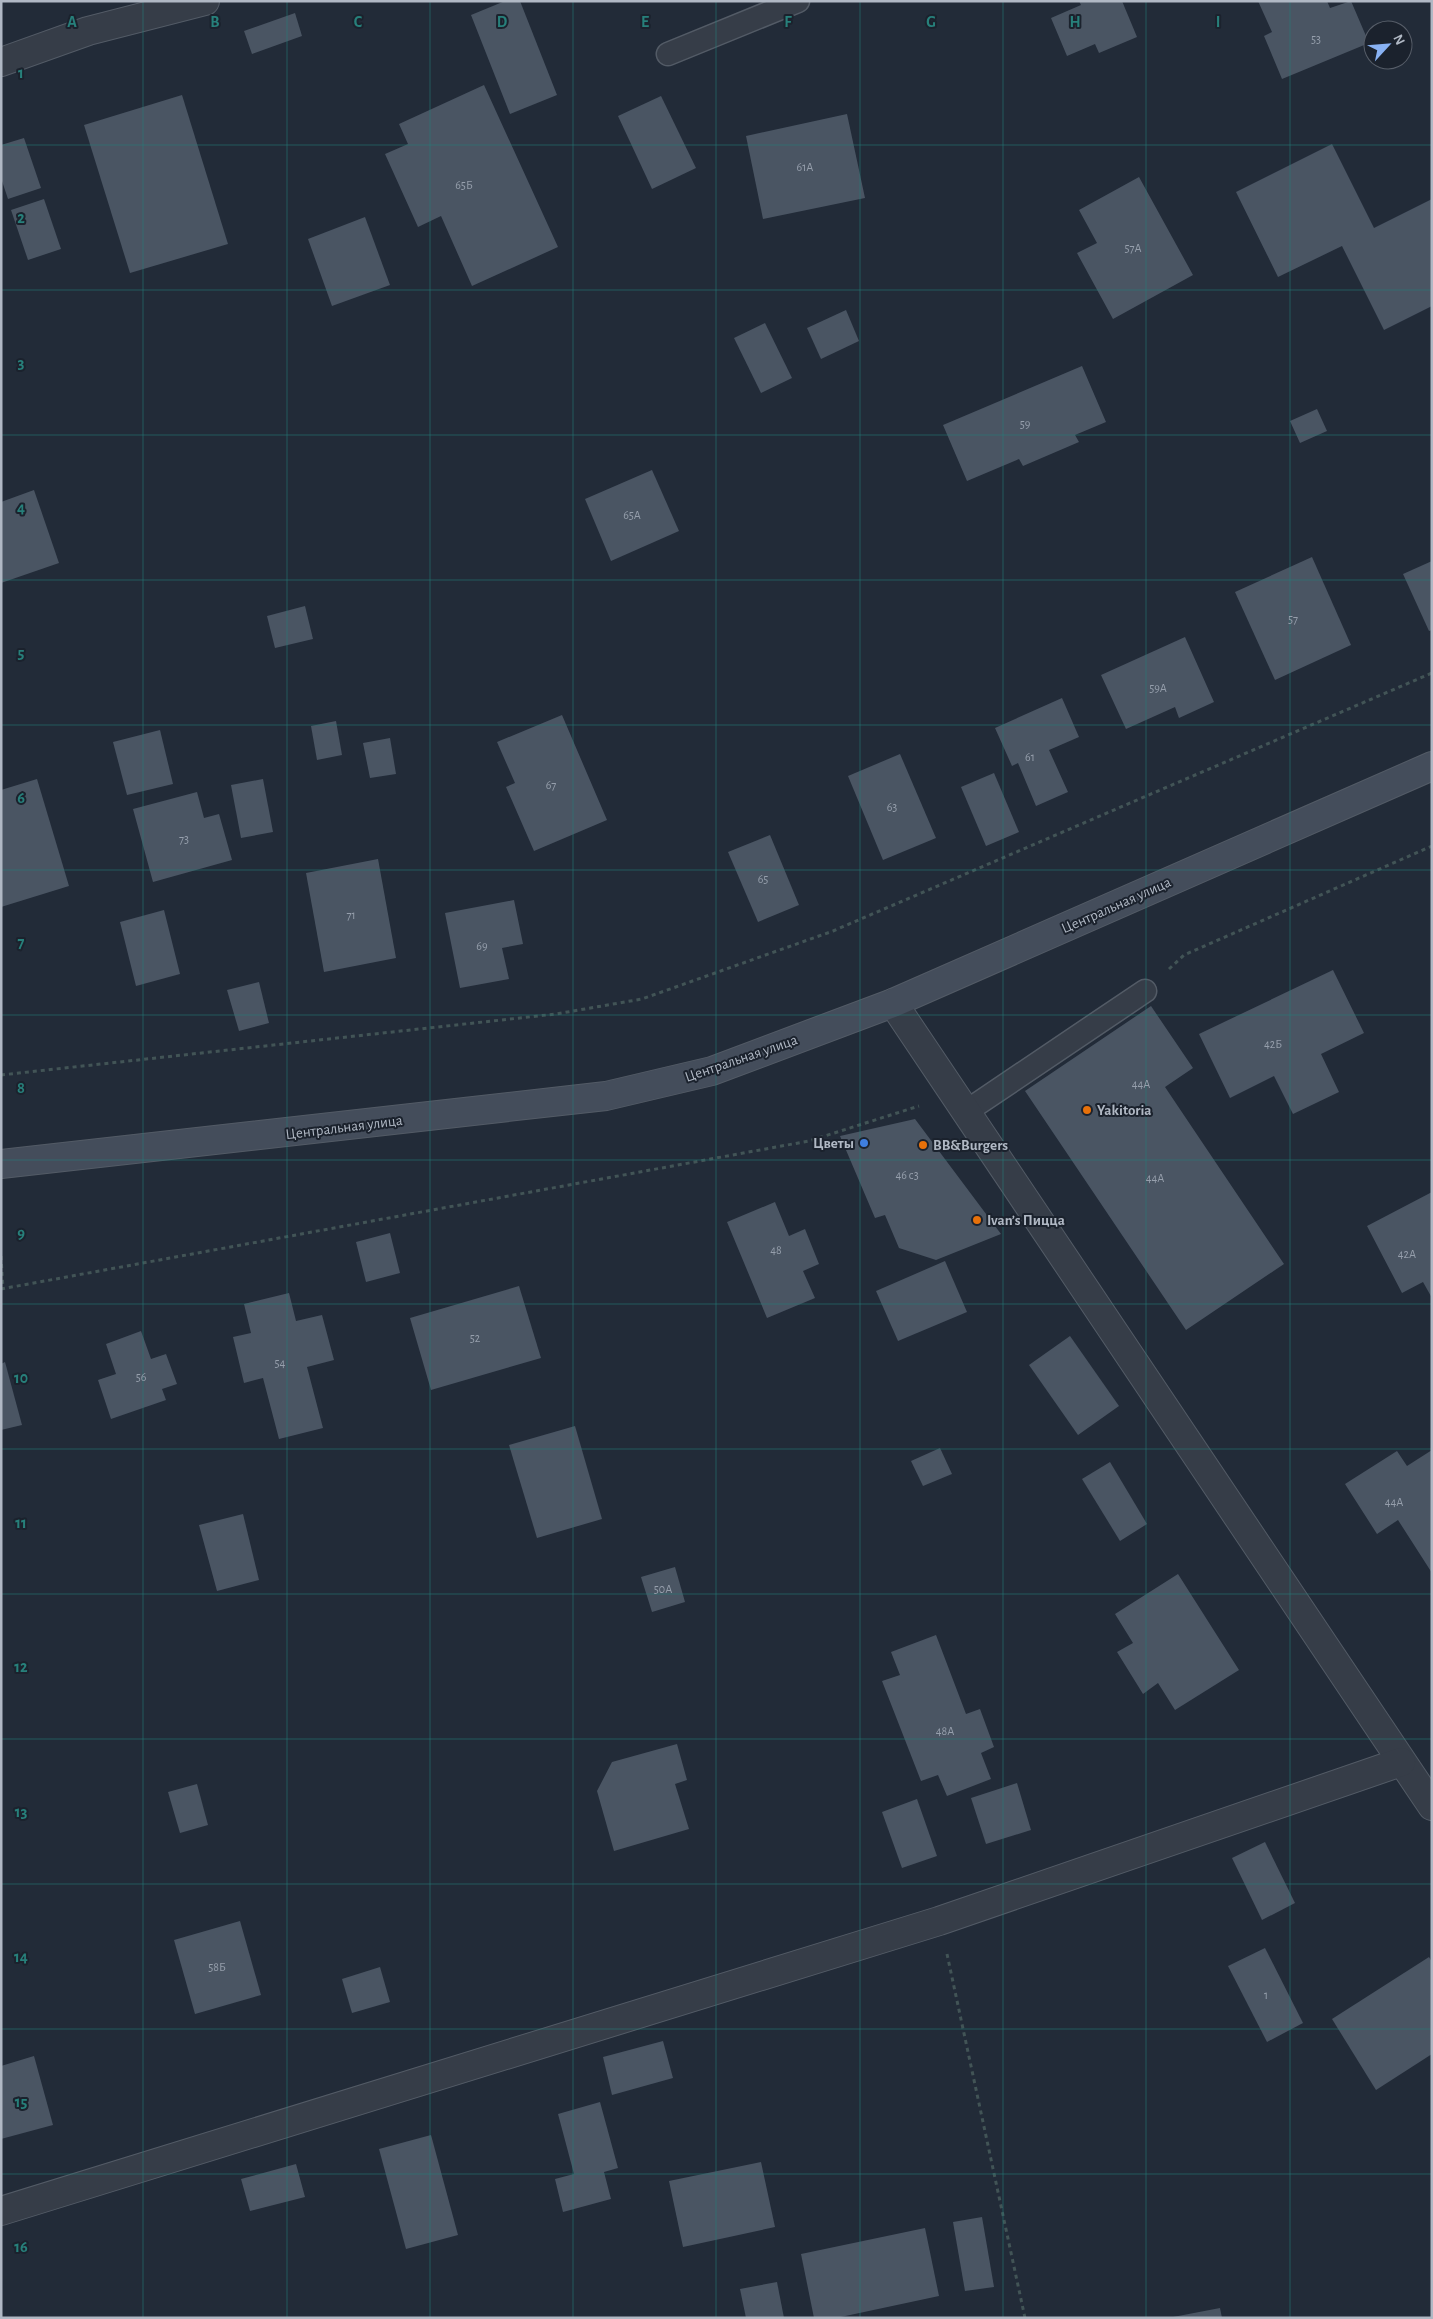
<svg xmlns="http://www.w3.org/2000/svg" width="1433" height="2319" font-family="'Alegreya Sans',sans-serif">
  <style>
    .building { fill: #4a5563 }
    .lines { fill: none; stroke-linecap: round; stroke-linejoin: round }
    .lane-casing { stroke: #535b66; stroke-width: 25 }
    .street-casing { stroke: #535b66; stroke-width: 30 }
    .secondary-casing { stroke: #535b66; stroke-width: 30 }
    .path { stroke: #425456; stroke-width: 3; stroke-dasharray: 4 4; stroke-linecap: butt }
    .lane { stroke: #363d48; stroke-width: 22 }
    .street { stroke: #363d48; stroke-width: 28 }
    .secondary { stroke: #444d5b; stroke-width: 28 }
    .grid { fill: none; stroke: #27807b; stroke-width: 1; stroke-opacity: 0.55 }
    .food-dot { fill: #e8710a; stroke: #1b222d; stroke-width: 2 }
    .shop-dot { fill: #3f7fe0; stroke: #1b222d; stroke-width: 2 }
    .labels { text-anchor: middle; stroke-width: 4; stroke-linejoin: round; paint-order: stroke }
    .number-label { font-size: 12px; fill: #969fac }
    .street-label { font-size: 15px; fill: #b0b8c4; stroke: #1b222d }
    .poi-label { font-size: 15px; font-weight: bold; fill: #b0b8c4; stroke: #1b222d; text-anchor: start }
    .grid-label { font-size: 16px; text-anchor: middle; font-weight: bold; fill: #27807b; stroke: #1b222d; stroke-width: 4; stroke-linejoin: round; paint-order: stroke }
  </style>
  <rect width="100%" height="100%" fill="#222b38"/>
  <!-- building -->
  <g class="building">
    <polygon points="505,1 520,1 557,95 510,114 471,15"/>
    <polygon points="1079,1 1122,1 1137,37 1099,53 1095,44 1067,56 1051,18 1081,5"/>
    <polygon points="1258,1 1327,1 1330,8 1351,1 1369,43 1282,79 1264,36 1272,32"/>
    <polygon points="295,13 302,36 252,54 244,31"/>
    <polygon points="484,85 558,247 472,286 441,216 418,227 385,154 408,144 399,124"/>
    <polygon points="182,95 228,244 130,273 84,125"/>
    <polygon points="661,96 696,168 652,189 618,116"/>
    <polygon points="847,114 865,198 763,219 746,136"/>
    <polygon points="24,138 41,188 8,199 1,178 1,145"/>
    <polygon points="1332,144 1374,228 1432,199 1432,306 1384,330 1342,246 1278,277 1236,192"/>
    <polygon points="1139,177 1193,275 1113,319 1077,253 1097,243 1079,210"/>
    <polygon points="44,199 61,249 28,260 11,210"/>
    <polygon points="365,217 390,285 332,306 308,239"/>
    <polygon points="846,310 859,341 821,359 807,328"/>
    <polygon points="765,323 792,378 761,393 734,338"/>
    <polygon points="1082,366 1106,422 1075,435 1079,442 1023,466 1019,459 967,481 943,425"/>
    <polygon points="1317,409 1327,431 1300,443 1290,421"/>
    <polygon points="652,470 679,531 611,561 585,499"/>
    <polygon points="34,490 59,563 1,583 1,502"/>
    <polygon points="1312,557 1351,645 1275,680 1235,592"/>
    <polygon points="1432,561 1432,630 1429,631 1403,574"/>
    <polygon points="305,606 313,639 275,648 267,616"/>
    <polygon points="1185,637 1214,702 1179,718 1175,707 1126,729 1101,675"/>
    <polygon points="1062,698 1079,737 1049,750 1068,792 1036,806 1018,763 1012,766 995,728"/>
    <polygon points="562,715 607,820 534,851 506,787 515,783 497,742"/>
    <polygon points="336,721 342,755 317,760 311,726"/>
    <polygon points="160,730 173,784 127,795 113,742"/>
    <polygon points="390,738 396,774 370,778 363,743"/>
    <polygon points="900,754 936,838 883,860 848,776"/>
    <polygon points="994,773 1019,832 986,846 961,787"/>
    <polygon points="37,779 69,886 1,907 1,790"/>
    <polygon points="263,779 273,832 241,838 231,785"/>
    <polygon points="197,792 204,818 219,814 232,860 153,882 133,809"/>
    <polygon points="770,835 799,905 758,922 728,852"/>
    <polygon points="378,859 396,958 324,972 306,873"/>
    <polygon points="514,900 523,944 502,948 509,979 460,988 445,913"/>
    <polygon points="164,910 180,974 136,986 120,922"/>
    <polygon points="1333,970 1364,1033 1321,1054 1339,1092 1293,1114 1274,1076 1230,1098 1199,1034"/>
    <polygon points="259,982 269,1023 239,1031 227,990"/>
    <polygon points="1151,1006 1193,1068 1165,1087 1284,1264 1186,1330 1025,1091"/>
    <polygon points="915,1119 1001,1234 936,1260 899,1248 885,1215 875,1218 840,1136"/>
    <polygon points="1432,1192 1432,1298 1423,1282 1402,1293 1367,1226"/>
    <polygon points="775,1202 789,1236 805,1229 819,1264 803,1271 815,1298 767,1318 727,1222"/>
    <polygon points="390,1233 400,1273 366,1282 356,1242"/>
    <polygon points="945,1261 967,1312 898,1341 876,1291"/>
    <polygon points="519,1286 541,1358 431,1390 410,1318"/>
    <polygon points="289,1293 296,1321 322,1315 334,1360 307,1367 323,1428 279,1439 263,1378 244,1383 233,1337 251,1333 244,1304"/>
    <polygon points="141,1331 151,1359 166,1354 177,1384 162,1389 166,1400 111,1419 98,1380 116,1374 106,1344"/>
    <polygon points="1070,1336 1119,1406 1078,1435 1029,1365"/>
    <polygon points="5,1362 22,1425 1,1430 1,1364"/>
    <polygon points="575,1426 602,1519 537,1538 509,1445"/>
    <polygon points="940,1448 952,1474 923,1486 911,1461"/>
    <polygon points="1432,1450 1432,1573 1398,1520 1377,1534 1345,1484 1397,1451 1407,1466"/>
    <polygon points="1110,1462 1147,1524 1120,1541 1082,1479"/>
    <polygon points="243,1514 259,1580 217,1591 199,1525"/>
    <polygon points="675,1567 685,1602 652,1612 641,1577"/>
    <polygon points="1178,1574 1239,1670 1175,1710 1158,1683 1143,1694 1117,1652 1133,1643 1115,1614"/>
    <polygon points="936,1635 966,1714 980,1709 994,1747 981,1753 991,1779 947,1796 938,1775 921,1781 882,1681 900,1675 891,1652"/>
    <polygon points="677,1744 687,1780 675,1784 689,1829 614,1851 597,1791 612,1762"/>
    <polygon points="1017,1783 1031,1830 986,1844 971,1798"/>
    <polygon points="197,1784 208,1825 180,1833 168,1792"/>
    <polygon points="917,1799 937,1856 902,1868 882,1812"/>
    <polygon points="1265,1842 1295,1903 1262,1920 1232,1858"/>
    <polygon points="240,1921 261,1995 195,2014 174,1940"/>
    <polygon points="1265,1948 1303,2023 1267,2042 1228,1966"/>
    <polygon points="1429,1957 1432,1962 1432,2054 1376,2090 1332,2019"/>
    <polygon points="380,1967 390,2002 352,2013 342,1979"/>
    <polygon points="663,2041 673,2078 612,2095 603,2057"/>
    <polygon points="34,2056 53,2125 1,2139 1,2066"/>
    <polygon points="600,2102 618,2168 604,2172 611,2199 563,2212 555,2179 574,2174 558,2114"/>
    <polygon points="431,2135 458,2235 406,2249 379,2149"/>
    <polygon points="761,2162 775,2227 683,2247 669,2181"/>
    <polygon points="296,2164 305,2197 250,2211 241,2179"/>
    <polygon points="982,2217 994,2287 965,2291 953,2222"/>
    <polygon points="925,2228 939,2296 836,2318 814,2318 801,2254"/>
    <polygon points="777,2282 784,2318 746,2318 740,2289"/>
    <polygon points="1220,2308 1222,2318 1173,2318 1173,2317"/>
  </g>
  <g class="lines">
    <!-- lane casing -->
    <g class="lane-casing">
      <g id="lane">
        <polyline points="668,54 798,1"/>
        <polyline points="967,1111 1145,991"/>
      </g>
    </g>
    <!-- street casing -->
    <g class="street-casing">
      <g id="street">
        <polyline points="1,62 88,31 205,1"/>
        <polyline points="893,1003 1432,1806"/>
        <polyline points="1,2211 939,1921 1401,1762"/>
      </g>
    </g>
    <!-- secondary casing -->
    <g class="secondary-casing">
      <polyline id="secondary" points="1,1164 606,1096 712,1071 893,1003 1432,766"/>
    </g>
    <!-- path -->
    <g class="path">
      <polyline points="1169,969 1184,955 1432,846"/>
      <polyline points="1,1075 556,1014 642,999 833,931 1432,673"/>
      <polyline points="1,1256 3,1289"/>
      <polyline points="1,1289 809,1141 919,1106"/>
      <polyline points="947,1954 1025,2318"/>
    </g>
    <!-- lane -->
    <use href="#lane" class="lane"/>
    <!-- street -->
    <use href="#street" class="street"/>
    <!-- secondary -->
    <use href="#secondary" class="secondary"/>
  </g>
  <!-- grid -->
  <path class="grid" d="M 143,1 L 143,2318M 287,1 L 287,2318M 430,1 L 430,2318M 573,1 L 573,2318M 716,1 L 716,2318M 860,1 L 860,2318M 1003,1 L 1003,2318M 1146,1 L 1146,2318M 1290,1 L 1290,2318M 1,145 L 1432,145M 1,290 L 1432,290M 1,435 L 1432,435M 1,580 L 1432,580M 1,725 L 1432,725M 1,870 L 1432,870M 1,1015 L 1432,1015M 1,1160 L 1432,1160M 1,1304 L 1432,1304M 1,1449 L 1432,1449M 1,1594 L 1432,1594M 1,1739 L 1432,1739M 1,1884 L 1432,1884M 1,2029 L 1432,2029M 1,2174 L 1432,2174"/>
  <!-- markers -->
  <g class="food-dot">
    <circle cx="1087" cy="1110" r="5"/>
    <circle cx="923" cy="1145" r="5"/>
    <circle cx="977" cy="1220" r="5"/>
  </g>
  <circle class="shop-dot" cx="864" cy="1143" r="5"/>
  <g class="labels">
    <!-- number labels -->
    <g class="number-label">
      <text x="1316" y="43">53</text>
      <text x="805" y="171">61А</text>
      <text x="464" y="189">65Б</text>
      <text x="1133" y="252">57А</text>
      <text x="1025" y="428">59</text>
      <text x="632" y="519">65А</text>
      <text x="1293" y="623">57</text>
      <text x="1158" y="692">59А</text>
      <text x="1030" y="761">61</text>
      <text x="551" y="789">67</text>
      <text x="892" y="811">63</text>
      <text x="184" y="843">73</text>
      <text x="763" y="883">65</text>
      <text x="351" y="919">71</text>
      <text x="482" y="950">69</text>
      <text x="1273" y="1048">42Б</text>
      <text x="1141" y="1088">44А</text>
      <text x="907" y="1179">46 с3</text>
      <text x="1155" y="1182">44А</text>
      <text x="776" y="1254">48</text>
      <text x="1407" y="1258">42А</text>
      <text x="475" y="1342">52</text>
      <text x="280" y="1367">54</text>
      <text x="141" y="1381">56</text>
      <text x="1394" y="1506">44А</text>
      <text x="663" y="1593">50А</text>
      <text x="945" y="1735">48А</text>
      <text x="217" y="1971">58Б</text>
      <text x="1266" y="1999">1</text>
    </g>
    <!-- street labels -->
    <g class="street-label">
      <text transform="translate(1116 905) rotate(-24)" y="5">Центральная улица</text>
      <text transform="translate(741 1058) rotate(-19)" y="5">Центральная улица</text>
      <text transform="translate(344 1127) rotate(-7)" y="5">Центральная улица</text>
    </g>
    <!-- poi labels -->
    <g class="poi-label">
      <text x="1097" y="1115">Yakitoria</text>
      <text x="854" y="1148" text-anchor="end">Цветы</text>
      <text x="933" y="1150">BB&amp;Burgers</text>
      <text x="987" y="1225">Ivan’s Пицца</text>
    </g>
  </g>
  <g class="grid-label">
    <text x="72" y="27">A</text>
    <text x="215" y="27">B</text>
    <text x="358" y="27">C</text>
    <text x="502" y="27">D</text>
    <text x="645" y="27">E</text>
    <text x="788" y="27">F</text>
    <text x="931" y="27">G</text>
    <text x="1075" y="27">H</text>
    <text x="1218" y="27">I</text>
    <text x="21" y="78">1</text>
    <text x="21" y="223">2</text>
    <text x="21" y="368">3</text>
    <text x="21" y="513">4</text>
    <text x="21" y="658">5</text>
    <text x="21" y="803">6</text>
    <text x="21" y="948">7</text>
    <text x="21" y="1093">8</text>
    <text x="21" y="1238">9</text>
    <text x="21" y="1383">10</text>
    <text x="21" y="1528">11</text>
    <text x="21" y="1672">12</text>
    <text x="21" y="1817">13</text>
    <text x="21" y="1962">14</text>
    <text x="21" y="2107">15</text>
    <text x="21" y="2252">16</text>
  </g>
  <!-- border -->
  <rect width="1433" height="2319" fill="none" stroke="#b0b8c4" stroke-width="5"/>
  <!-- north arrow -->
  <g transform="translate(1388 45) rotate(64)"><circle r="24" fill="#1b222d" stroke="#575e69"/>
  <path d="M0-4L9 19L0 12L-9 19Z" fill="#88b1f2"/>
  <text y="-8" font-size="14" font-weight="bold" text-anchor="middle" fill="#b0b8c4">N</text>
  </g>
</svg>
